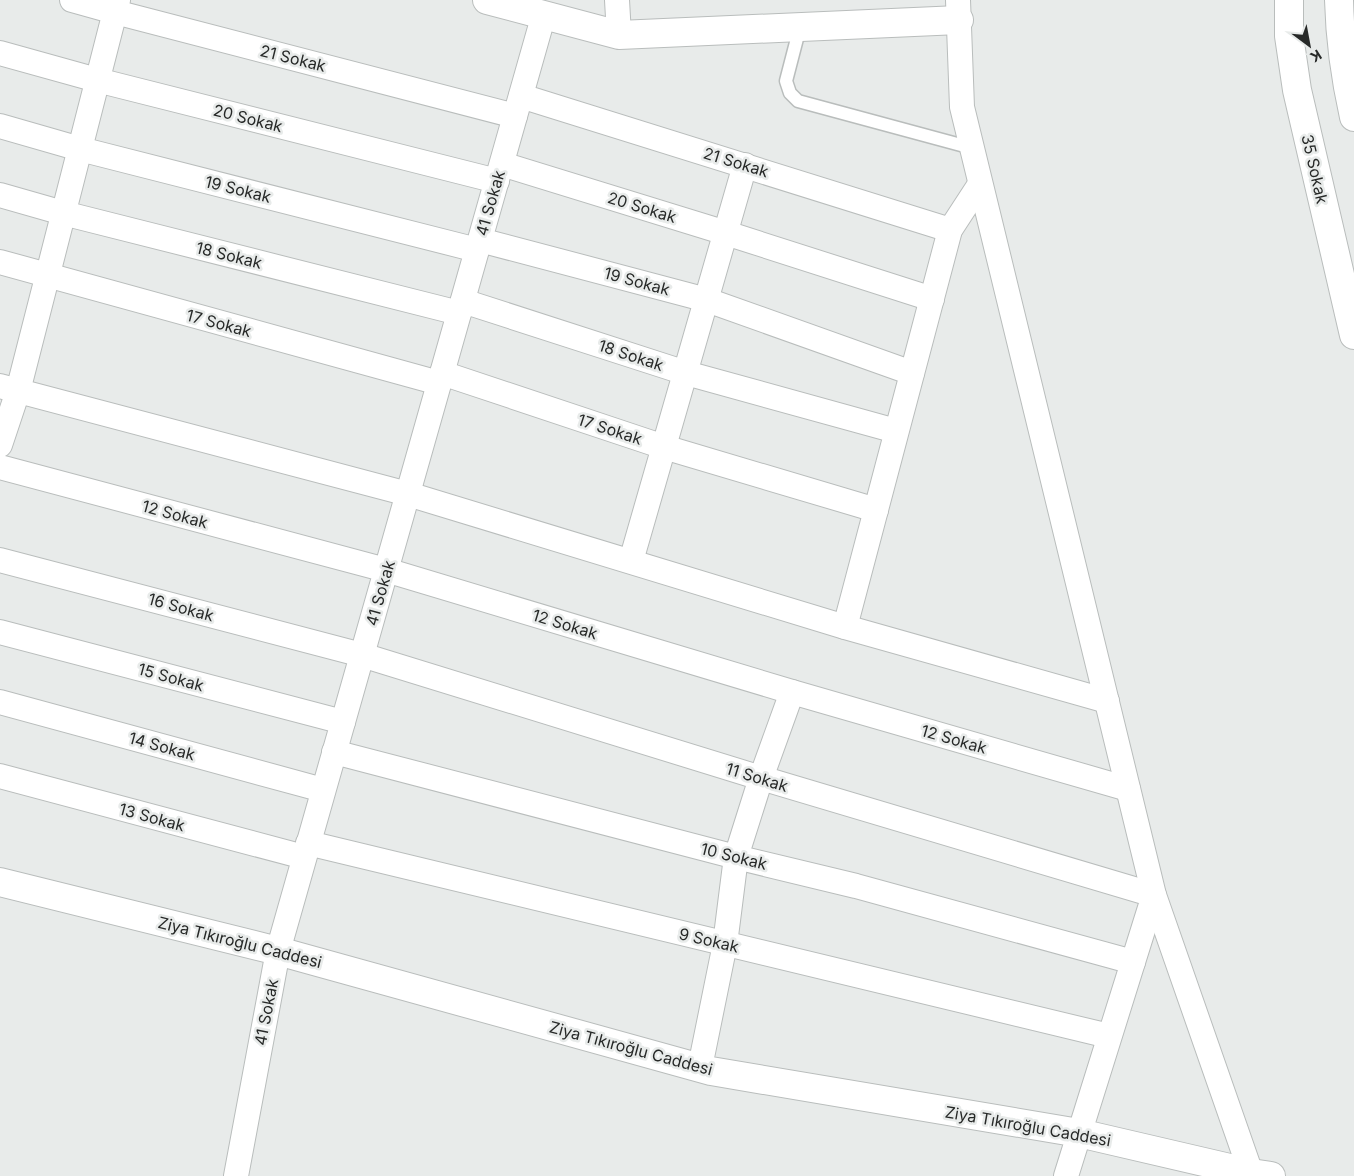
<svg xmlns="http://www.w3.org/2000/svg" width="1354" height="1176" font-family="Inter,sans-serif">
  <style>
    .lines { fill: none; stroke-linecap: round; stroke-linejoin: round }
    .lane-casing { stroke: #b9bdbc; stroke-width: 15 }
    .street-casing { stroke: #b9bdbc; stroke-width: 26 }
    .secondary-casing { stroke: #b9bdbc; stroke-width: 30 }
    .primary-casing { stroke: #b9bdbc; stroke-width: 30 }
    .lane { stroke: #fff; stroke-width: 12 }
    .street { stroke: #fff; stroke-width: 24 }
    .secondary { stroke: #fff; stroke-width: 28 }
    .primary { stroke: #fff; stroke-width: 28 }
    .labels { text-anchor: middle; stroke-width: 5; stroke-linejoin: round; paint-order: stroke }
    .street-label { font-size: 16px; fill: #272928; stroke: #e8ebea }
  </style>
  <rect width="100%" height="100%" fill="#e8ebea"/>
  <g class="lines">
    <!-- lane casing -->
    <g class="lane-casing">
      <polyline id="lane" points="800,27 786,81 790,93 798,101 972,148"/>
    </g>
    <!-- street casing -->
    <g class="street-casing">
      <g id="street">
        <polyline points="72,0 115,12 515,116"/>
        <polyline points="617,0 619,35"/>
        <polyline points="958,0 962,107 1154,895 1251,1173"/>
        <polyline points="0,53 97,80 497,181"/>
        <polyline points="521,96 950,230"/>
        <polyline points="0,126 80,149 477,250"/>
        <polyline points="502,164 726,233 932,299"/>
        <polyline points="0,195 63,213 459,313"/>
        <polyline points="480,240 707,300 912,373"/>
        <polyline points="0,262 439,383"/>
        <polyline points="463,301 686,373 896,431"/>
        <polyline points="442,373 664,447 876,510"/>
        <polyline points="0,386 408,494 845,627 1107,701"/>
        <polyline points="0,445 18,391 118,0"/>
        <polyline points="0,467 386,570 792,692 1128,789"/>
        <polyline points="0,560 362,655 761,778 1154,895 1066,1176"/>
        <polyline points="631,561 745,165"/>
        <polyline points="845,627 950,230 980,184"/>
        <polyline points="0,632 343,722"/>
        <polyline points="0,702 323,790"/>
        <polyline points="334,752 736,857 856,886 1133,962"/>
        <polyline points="0,776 304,857"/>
        <polyline points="308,843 1109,1036"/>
        <polyline points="700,1067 725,944 736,857 761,778 792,692"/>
        <polyline points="236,1176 278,951 544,14"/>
      </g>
    </g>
    <!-- secondary casing -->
    <g class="secondary-casing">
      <g id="secondary">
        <polyline points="487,0 619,35 959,20"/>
        <polyline points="1289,0 1289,36 1297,90 1354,335"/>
        <path d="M 1339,0 C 1340,40 1345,77 1354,117"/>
      </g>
    </g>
    <!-- primary casing -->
    <g class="primary-casing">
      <polyline id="primary" points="0,882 278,951 711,1071 1079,1133 1251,1173 1271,1176"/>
    </g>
    <!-- lane -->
    <use href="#lane" class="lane"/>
    <!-- street -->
    <use href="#street" class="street"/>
    <!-- secondary -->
    <use href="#secondary" class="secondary"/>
    <!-- primary -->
    <use href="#primary" class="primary"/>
  </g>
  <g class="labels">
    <!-- street labels -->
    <g class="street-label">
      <text transform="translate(293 58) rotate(14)" y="6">21 Sokak</text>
      <text transform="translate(248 118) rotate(14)" y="6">20 Sokak</text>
      <text transform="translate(736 162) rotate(17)" y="6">21 Sokak</text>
      <text transform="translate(1315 169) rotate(77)" y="6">35 Sokak</text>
      <text transform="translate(238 189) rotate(14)" y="6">19 Sokak</text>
      <text transform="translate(490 203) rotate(-74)" y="6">41 Sokak</text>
      <text transform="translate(642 207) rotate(17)" y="6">20 Sokak</text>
      <text transform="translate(229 255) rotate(14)" y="6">18 Sokak</text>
      <text transform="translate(637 281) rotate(15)" y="6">19 Sokak</text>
      <text transform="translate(219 323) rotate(15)" y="6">17 Sokak</text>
      <text transform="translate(631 355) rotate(18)" y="6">18 Sokak</text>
      <text transform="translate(610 429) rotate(18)" y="6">17 Sokak</text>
      <text transform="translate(175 514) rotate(15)" y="6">12 Sokak</text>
      <text transform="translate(380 593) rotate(-74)" y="6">41 Sokak</text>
      <text transform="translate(181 607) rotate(15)" y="6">16 Sokak</text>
      <text transform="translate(565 624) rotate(17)" y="6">12 Sokak</text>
      <text transform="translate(171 677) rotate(15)" y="6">15 Sokak</text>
      <text transform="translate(954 739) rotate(16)" y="6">12 Sokak</text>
      <text transform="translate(162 746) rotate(15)" y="6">14 Sokak</text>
      <text transform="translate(757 777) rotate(17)" y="6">11 Sokak</text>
      <text transform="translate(152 817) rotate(15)" y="6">13 Sokak</text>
      <text transform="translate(734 856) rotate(14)" y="6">10 Sokak</text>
      <text transform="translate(709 940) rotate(13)" y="6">9 Sokak</text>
      <text transform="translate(240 942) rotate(14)" y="6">Ziya Tıkıroğlu Caddesi</text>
      <text transform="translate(266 1012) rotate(-79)" y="6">41 Sokak</text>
      <text transform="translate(631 1048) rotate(15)" y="6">Ziya Tıkıroğlu Caddesi</text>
      <text transform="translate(1028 1126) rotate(10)" y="6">Ziya Tıkıroğlu Caddesi</text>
    </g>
  </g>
  <!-- north arrow -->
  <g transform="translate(1309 45) rotate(148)" stroke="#e8ebea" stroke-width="4" paint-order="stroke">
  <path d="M0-4L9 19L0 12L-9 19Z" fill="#272928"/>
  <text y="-8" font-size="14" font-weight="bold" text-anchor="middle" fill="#272928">K</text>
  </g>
</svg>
